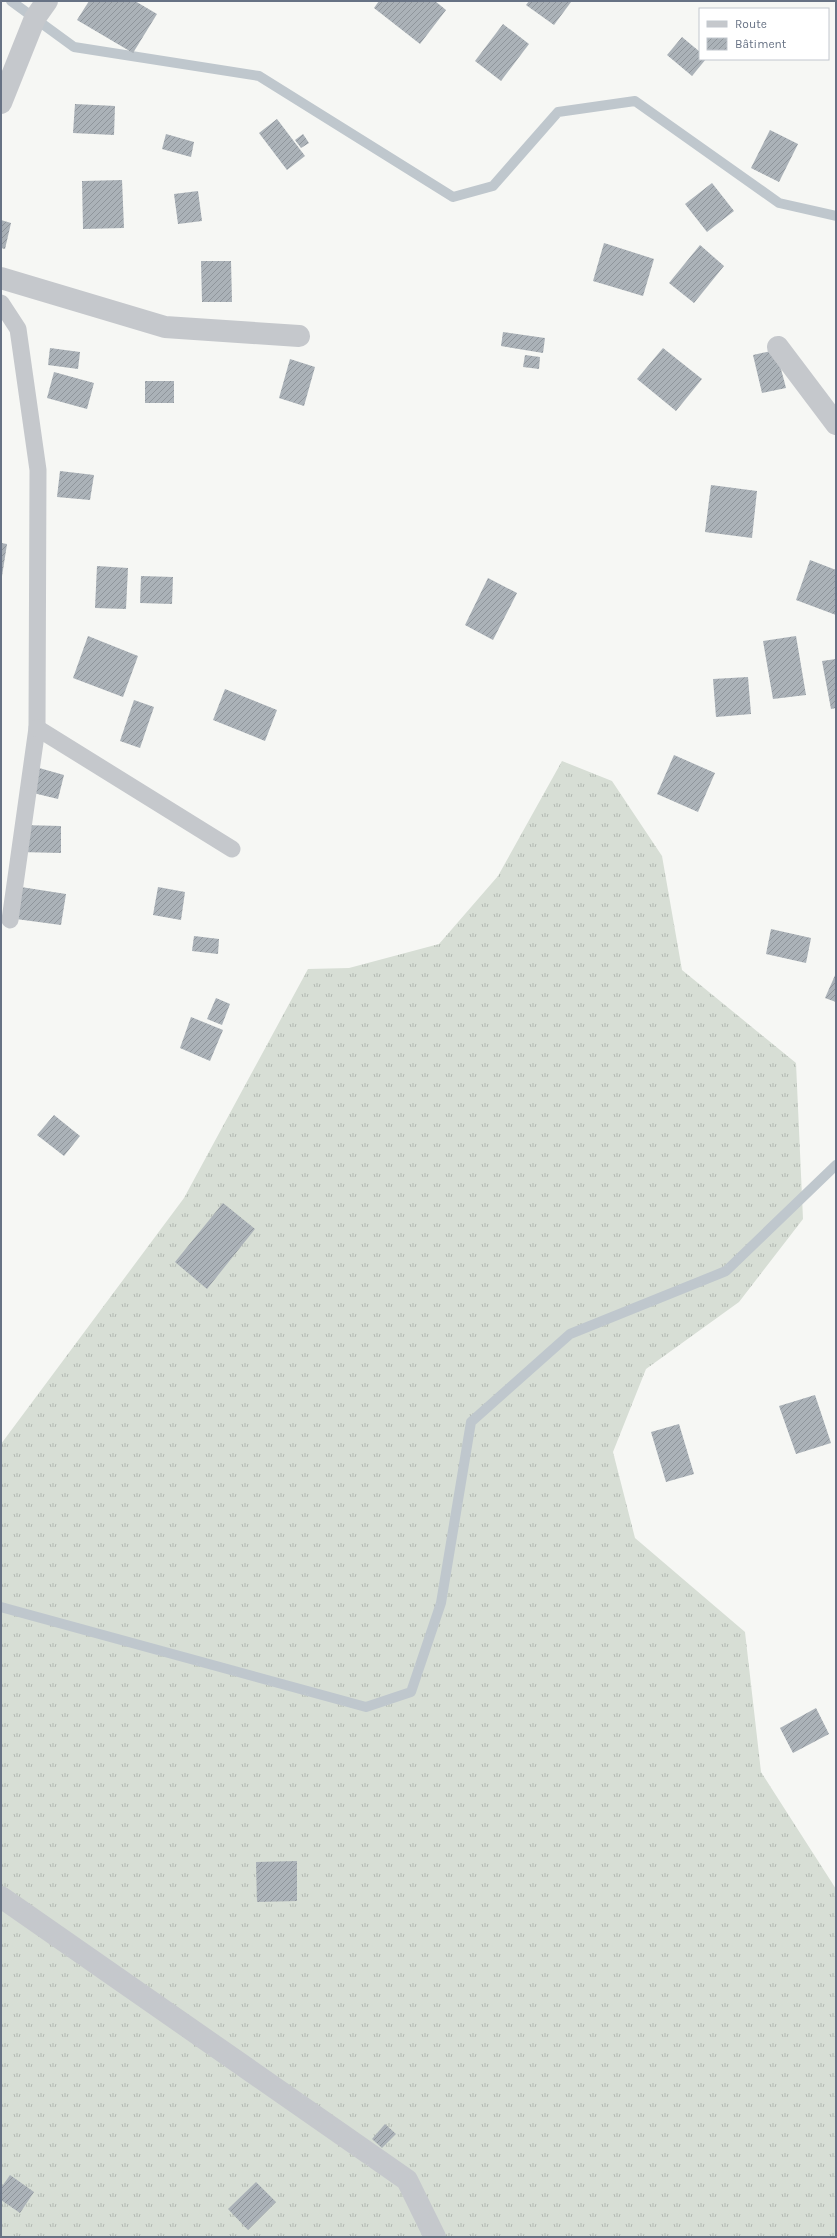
<svg xmlns="http://www.w3.org/2000/svg" width="837" height="2238" font-family="Karla,sans-serif">
  <style>
    .grass { fill: url(#grass-tufts) }
    .lines { fill: none; stroke-linecap: round; stroke-linejoin: round }
    .stream { stroke: #bfc7cd; stroke-width: 10 }
    .building { fill: url(#building-hatch) }
    .service { stroke: #c5c8cc; stroke-width: 17 }
    .minor { stroke: #c5c8cc; stroke-width: 22 }
  </style>
  <defs>
    <pattern id="grass-tufts" width="24" height="20" patternUnits="userSpaceOnUse"><rect width="24" height="20" fill="#d7ded5"/><path d="M3 7l-1-3M5 7V3M7 7l1-3M15 17l-1-3M17 17v-4M19 17l1-3" fill="none" stroke="#b2b8b2"/></pattern>
    <pattern id="building-hatch" width="6" height="6" patternUnits="userSpaceOnUse"><rect width="6" height="6" fill="#abb2b8"/><path d="M-1 1l2-2M0 6l6-6M5 7l2-2" fill="none" stroke="#8f959b"/></pattern>
  </defs>
  <rect width="100%" height="100%" fill="#f6f7f4"/>
  <!-- grass -->
  <polygon class="grass" points="562,761 612,781 662,856 682,970 796,1063 803,1219 739,1302 646,1369 613,1452 635,1538 745,1632 761,1772 836,1889 836,2237 1,2237 1,1444 184,1198 308,969 349,968 439,944 498,876"/>
  <g class="lines">
    <!-- stream -->
    <g class="stream">
      <polyline points="11,1 74,47 259,76 453,197 493,186 558,112 635,101 779,203 836,216"/>
      <polyline points="1,1607 366,1707 411,1692 441,1603 471,1422 570,1334 726,1271 836,1165"/>
    </g>
  </g>
  <!-- building -->
  <g class="building">
    <polygon points="89,1 135,1 157,14 133,53 77,20"/>
    <polygon points="379,1 435,1 446,10 420,44 374,8"/>
    <polygon points="529,1 570,1 571,2 554,25 526,5"/>
    <polygon points="503,24 529,44 501,81 475,61"/>
    <polygon points="682,37 700,52 700,59 706,59 692,76 667,55"/>
    <polygon points="75,104 115,106 114,135 73,133"/>
    <polygon points="277,119 305,156 287,170 259,133"/>
    <polygon points="770,130 798,144 779,182 751,168"/>
    <polygon points="166,134 194,142 191,157 162,149"/>
    <polygon points="303,134 309,143 301,148 295,140"/>
    <polygon points="122,180 124,228 83,229 82,181"/>
    <polygon points="712,183 734,211 707,232 685,204"/>
    <polygon points="198,191 202,221 178,224 174,194"/>
    <polygon points="1,220 11,223 5,249 1,248"/>
    <polygon points="604,243 654,259 643,296 593,281"/>
    <polygon points="700,245 724,266 694,303 669,283"/>
    <polygon points="201,261 231,261 232,302 202,302"/>
    <polygon points="503,332 545,338 543,353 501,346"/>
    <polygon points="50,348 80,352 78,369 48,365"/>
    <polygon points="663,348 702,379 676,411 637,379"/>
    <polygon points="776,350 786,388 762,393 753,355"/>
    <polygon points="525,355 540,357 539,369 523,367"/>
    <polygon points="290,359 315,367 304,406 279,398"/>
    <polygon points="54,372 94,383 87,409 47,398"/>
    <rect x="145" y="381" width="29" height="22"/>
    <polygon points="60,471 94,475 90,500 57,497"/>
    <polygon points="711,485 757,491 752,538 705,532"/>
    <polygon points="1,543 7,544 2,576 1,576"/>
    <polygon points="810,560 836,570 836,615 796,600"/>
    <polygon points="97,566 128,568 126,609 95,608"/>
    <polygon points="141,576 173,577 172,604 140,603"/>
    <polygon points="488,578 517,593 493,640 465,625"/>
    <polygon points="88,636 138,656 123,697 73,678"/>
    <polygon points="796,636 806,695 773,699 763,641"/>
    <polygon points="836,659 836,708 831,709 822,661"/>
    <polygon points="748,677 751,714 716,717 713,679"/>
    <polygon points="225,689 277,710 265,741 213,720"/>
    <polygon points="134,700 154,707 140,748 120,741"/>
    <polygon points="674,755 715,773 698,812 657,794"/>
    <polygon points="32,766 64,775 58,799 25,791"/>
    <polygon points="21,825 61,826 61,853 20,852"/>
    <polygon points="21,887 66,894 61,925 16,919"/>
    <polygon points="158,887 185,892 181,920 153,915"/>
    <polygon points="771,929 811,938 806,963 766,954"/>
    <polygon points="194,936 219,939 218,954 192,951"/>
    <polygon points="836,973 836,1002 825,998"/>
    <polygon points="216,998 230,1004 222,1025 207,1019"/>
    <polygon points="191,1017 223,1030 210,1061 180,1048"/>
    <polygon points="54,1115 80,1136 64,1156 37,1135"/>
    <polygon points="223,1203 255,1229 207,1289 175,1262"/>
    <polygon points="815,1395 831,1443 796,1454 779,1406"/>
    <polygon points="679,1424 694,1474 666,1482 651,1432"/>
    <polygon points="816,1708 829,1734 793,1753 780,1728"/>
    <polygon points="297,1861 297,1901 257,1902 256,1862"/>
    <polygon points="385,2124 396,2134 382,2148 372,2139"/>
    <polygon points="10,2175 34,2192 20,2213 1,2200 1,2188"/>
    <polygon points="256,2182 276,2202 248,2230 228,2209"/>
  </g>
  <g class="lines">
    <!-- service -->
    <g class="service">
      <polyline points="1,303 18,329 38,470 37,728 10,920"/>
      <polyline points="37,728 232,849"/>
    </g>
    <!-- minor -->
    <g class="minor">
      <polyline points="1,103 35,18 47,1"/>
      <polyline points="1,278 165,327 299,336"/>
      <polyline points="778,347 836,424"/>
      <polyline points="1,1897 407,2180 435,2237"/>
    </g>
  </g>
  <!-- border -->
  <rect width="837" height="2238" fill="none" stroke="#677284" stroke-width="4"/>
  <!-- legend -->
  <rect x="699" y="8" width="130" height="52" fill="#ffffff" stroke="#c2c7ce"/>
  <rect x="707" y="21" width="20" height="6" fill="#c5c8cc" stroke="#c2c7ce"/>
  <text x="735" y="28" font-size="12" fill="#677284">Route</text>
  <rect x="707" y="38" width="20" height="12" fill="url(#building-hatch)" stroke="#c2c7ce"/>
  <text x="735" y="48" font-size="12" fill="#677284">Bâtiment</text>
</svg>
